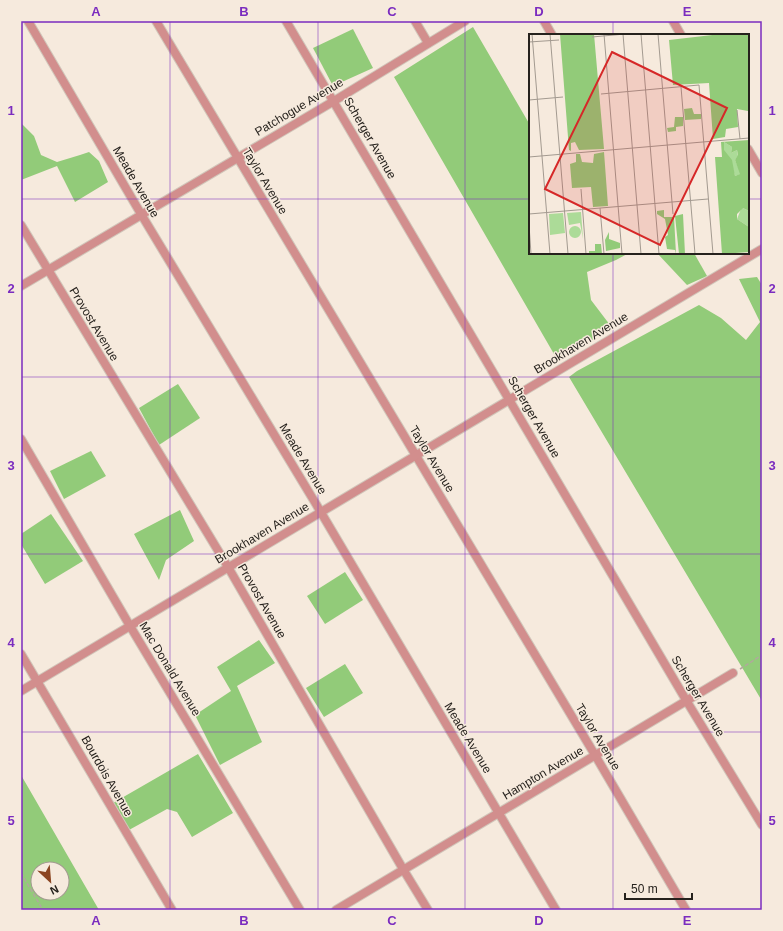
<svg xmlns="http://www.w3.org/2000/svg" width="783" height="931" font-family="Helvetica,sans-serif">
  <style>
    .forest { fill: #92cb79; fill-rule: evenodd }
    .lines { fill: none; stroke-linecap: round; stroke-linejoin: round }
    .street-casing { stroke: #d1c6ba; stroke-width: 10 }
    .path { stroke: #b1a89d; stroke-width: 1.5; stroke-dasharray: 4 2; stroke-linecap: butt }
    .street { stroke: #d28e8d; stroke-width: 8 }
    .grid { fill: none; stroke: #7b2cbf; stroke-width: 1; stroke-opacity: 0.55 }
    .labels { text-anchor: middle; stroke-width: 3; stroke-linejoin: round; paint-order: stroke }
    .street-label { font-size: 12px; fill: #26221d; stroke: #f6eadd }
    .inset-road { fill: none; stroke: #a39a90; stroke-width: 1 }
    .view { fill: #d62828; fill-opacity: 0.15; stroke: #d62828; stroke-width: 2 }
    .inset-edge { fill: none; stroke: #26221d; stroke-width: 2 }
    .neatline { fill: none; stroke: #7b2cbf; stroke-width: 1.5 }
    .grid-label { font-size: 13px; text-anchor: middle; font-weight: bold; fill: #7b2cbf }
  </style>
  <rect width="100%" height="100%" fill="#f6eadd"/>
  <!-- forest -->
  <g class="forest">
    <polygon points="473,27 530,125 530,253 629,253 616,260 587,272 591,300 610,325 594,339 558,361 394,77"/>
    <polygon points="353,29 373,68 333,86 313,48"/>
    <polygon points="21,123 34,136 41,155 57,162 80,155 89,152 99,161 108,182 75,202 57,166 21,180"/>
    <polygon points="657,253 694,253 707,276 687,285"/>
    <polygon points="757,277 762,285 762,701 569,377 577,371 699,305 721,318 746,340 760,322 739,279"/>
    <polygon points="178,384 200,418 159,445 139,408"/>
    <polygon points="91,451 106,476 64,499 50,471"/>
    <polygon points="180,510 194,541 166,560 159,580 134,534"/>
    <polygon points="51,514 83,561 45,584 21,544 21,534"/>
    <polygon points="345,572 363,600 325,624 307,596"/>
    <polygon points="259,640 275,663 237,686 262,742 220,765 195,715 231,691 217,667"/>
    <polygon points="345,664 363,693 324,717 306,688"/>
    <polygon points="198,754 233,813 192,837 177,812 167,809 129,830 113,803"/>
    <path d="M 21,775 L 99,910 L 21,910 ZM 38,869 L 62,869 L 62,893 L 38,893 Z"/>
  </g>
  <g class="lines">
    <!-- street casing -->
    <g class="street-casing">
      <g id="street">
        <polyline points="28,21 141,214 316,504 556,910"/>
        <polyline points="156,21 595,755 686,910"/>
        <polyline points="286,21 686,700 762,825"/>
        <polyline points="415,21 428,43"/>
        <polyline points="544,21 552,35"/>
        <polyline points="673,21 681,35"/>
        <polyline points="748,149 762,173"/>
        <polyline points="21,225 228,567 403,869 428,910"/>
        <polyline points="21,286 334,101 465,21"/>
        <polyline points="21,439 130,626 300,910"/>
        <polyline points="21,654 172,910"/>
        <polyline points="21,691 762,249"/>
        <polyline points="336,910 733,673"/>
      </g>
    </g>
    <!-- path -->
    <g class="path">
      <polyline points="740,669 762,655"/>
      <polyline points="21,873 43,910"/>
    </g>
    <!-- street -->
    <use href="#street" class="street"/>
  </g>
  <!-- grid -->
  <path class="grid" d="M 170,21 L 170,910M 318,21 L 318,910M 465,21 L 465,910M 613,21 L 613,35M 21,199 L 530,199M 748,199 L 762,199M 613,253 L 613,910M 21,377 L 762,377M 21,554 L 762,554M 21,732 L 762,732"/>
  <g class="labels">
    <!-- street labels -->
    <g class="street-label">
      <text transform="translate(299 107) rotate(-31)" y="4">Patchogue Avenue</text>
      <text transform="translate(370 138) rotate(60)" y="4">Scherger Avenue</text>
      <text transform="translate(265 181) rotate(59)" y="4">Taylor Avenue</text>
      <text transform="translate(136 182) rotate(60)" y="4">Meade Avenue</text>
      <text transform="translate(94 324) rotate(59)" y="4">Provost Avenue</text>
      <text transform="translate(581 343) rotate(-31)" y="4">Brookhaven Avenue</text>
      <text transform="translate(534 417) rotate(60)" y="4">Scherger Avenue</text>
      <text transform="translate(303 459) rotate(59)" y="4">Meade Avenue</text>
      <text transform="translate(432 459) rotate(59)" y="4">Taylor Avenue</text>
      <text transform="translate(262 533) rotate(-31)" y="4">Brookhaven Avenue</text>
      <text transform="translate(262 601) rotate(60)" y="4">Provost Avenue</text>
      <text transform="translate(170 669) rotate(59)" y="4">Mac Donald Avenue</text>
      <text transform="translate(698 696) rotate(59)" y="4">Scherger Avenue</text>
      <text transform="translate(598 737) rotate(59)" y="4">Taylor Avenue</text>
      <text transform="translate(468 738) rotate(59)" y="4">Meade Avenue</text>
      <text transform="translate(543 773) rotate(-31)" y="4">Hampton Avenue</text>
      <text transform="translate(107 776) rotate(60)" y="4">Bourdois Avenue</text>
    </g>
  </g>
  <!-- overview -->
  <g transform="translate(529 34)">
    <rect width="220" height="220" fill="#f6eadd"/>
    <path d="M 195,108 L 203,113 L 202,119 L 208,116 L 209,122 L 206,126 L 212,140 L 206,142 L 202,128 L 194,116 ZM 214,170 L 214,174 L 220,177 L 220,193 L 208,185 ZM 52,178 L 54,205 L 51,189 L 40,191 L 38,179 ZM 34,179 L 36,199 L 21,201 L 20,180 ZM40 198a6 6 0 1 1 12 0a6 6 0 1 1-12 0Z" fill="#acdb98"/>
    <path d="M 31,0 L 65,0 L 75,115 L 50,116 L 46,108 L 42,109 L 42,117 L 40,116 ZM 192,0 L 220,0 L 220,84 L 219,77 L 208,75 L 209,93 L 197,95 L 196,103 L 184,105 L 180,49 L 144,51 L 140,6 ZM 163,74 L 165,80 L 172,80 L 172,85 L 156,86 L 155,75 ZM 146,83 L 154,83 L 154,92 L 147,93 L 147,97 L 139,98 L 138,94 L 145,93 ZM 220,106 L 220,177 L 214,174 L 208,180 L 208,185 L 220,193 L 220,218 L 193,220 L 186,123 L 193,123 L 192,108 ZM 195,108 L 203,113 L 202,119 L 208,116 L 209,121 L 206,126 L 211,140 L 206,142 L 203,126 L 195,116 ZM 75,118 L 79,172 L 64,173 L 62,153 L 43,154 L 41,130 L 47,128 L 47,120 L 51,120 L 53,128 L 64,129 L 65,120 ZM 135,176 L 135,183 L 145,183 L 147,220 L 146,216 L 138,215 L 136,203 L 139,201 L 136,185 L 128,180 L 128,177 ZM 154,180 L 156,220 L 150,220 L 146,182 ZM 80,198 L 80,205 L 91,209 L 91,214 L 77,217 L 76,206 ZM 66,210 L 72,210 L 73,220 L 60,220 L 60,217 L 66,217 Z" fill="#92cb79" fill-rule="evenodd"/>
    <path class="inset-road" d="M 3,0 L 21,220M 21,0 L 39,220M 75,0 L 93,220M 94,0 L 112,220M 112,0 L 130,220M 129,0 L 144,180M 63,3 L 96,0M 0,8 L 30,6M 152,53 L 166,220M 72,60 L 170,51 L 184,220M 0,66 L 34,63M 208,76 L 211,105M 0,123 L 220,104M 52,155 L 57,220M 71,174 L 75,220M 0,180 L 179,165M 0,191 L 2,220"/>
    <path class="view" d="M 83,18 L 198,74 L 131,211 L 16,155 Z"/>
    <rect width="220" height="220" class="inset-edge"/>
  </g>
  <!-- border -->
  <rect width="783" height="931" fill="none" stroke="#f6eadd" stroke-width="44"/>
  <!-- north arrow -->
  <g transform="translate(50 881) rotate(154)"><circle r="19" fill="#f6eadd" stroke="#a39a90"/>
  <path d="M0-3L7 15L0 10L-7 15Z" fill="#8b4521"/>
  <text y="-6" font-size="11" font-weight="bold" text-anchor="middle" fill="#26221d">N</text>
  </g>
  <!-- scale -->
  <path d="M625 893v6h67v-6" fill="none" stroke="#26221d" stroke-width="2"/>
  <text x="631" y="893" font-size="12" fill="#26221d" stroke="#f6eadd" stroke-width="3" paint-order="stroke">50 m</text>
  <rect x="22" y="22" width="739" height="887" class="neatline"/>
  <g class="grid-label">
    <text x="96" y="16">A</text>
    <text x="244" y="16">B</text>
    <text x="392" y="16">C</text>
    <text x="539" y="16">D</text>
    <text x="687" y="16">E</text>
    <text x="11" y="115">1</text>
    <text x="772" y="115">1</text>
    <text x="11" y="293">2</text>
    <text x="772" y="293">2</text>
    <text x="11" y="470">3</text>
    <text x="772" y="470">3</text>
    <text x="11" y="647">4</text>
    <text x="772" y="647">4</text>
    <text x="11" y="825">5</text>
    <text x="772" y="825">5</text>
    <text x="96" y="925">A</text>
    <text x="244" y="925">B</text>
    <text x="392" y="925">C</text>
    <text x="539" y="925">D</text>
    <text x="687" y="925">E</text>
  </g>
</svg>
